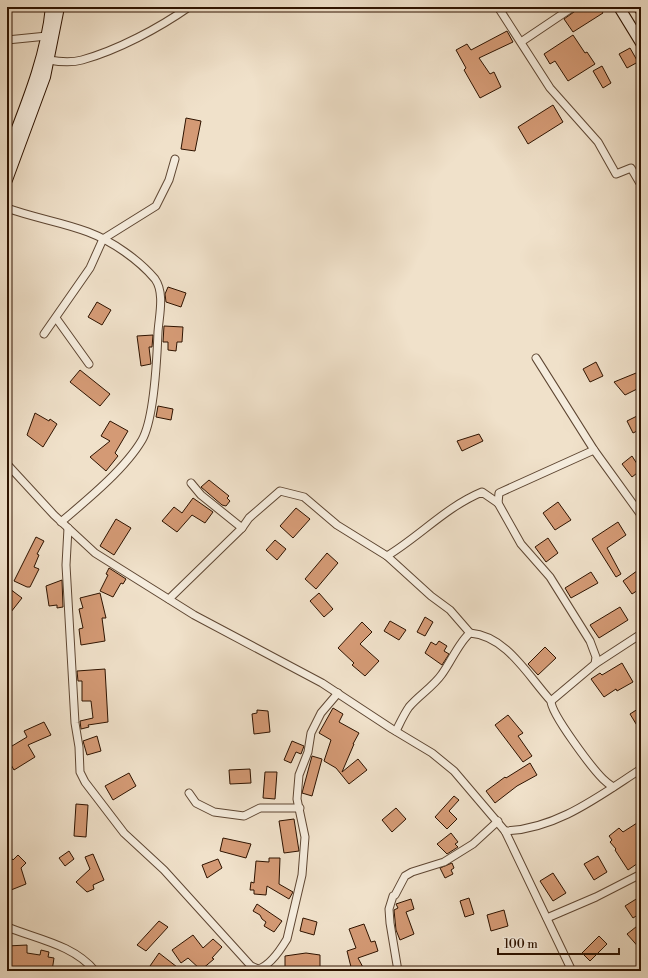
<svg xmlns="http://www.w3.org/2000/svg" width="648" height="978" font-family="'Libre Bodoni',serif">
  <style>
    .building { fill: #d49a75; stroke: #2e1300 }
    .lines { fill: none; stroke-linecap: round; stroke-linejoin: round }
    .street-casing { stroke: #5e4632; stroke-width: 9 }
    .secondary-casing { stroke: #2e1300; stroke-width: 12 }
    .street { stroke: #f5ecdd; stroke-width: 7 }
    .secondary { stroke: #f5ecdd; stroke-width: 10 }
    .rail { stroke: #2e1300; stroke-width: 2.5; stroke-dasharray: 7 7; stroke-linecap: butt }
  </style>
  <rect width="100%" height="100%" fill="#f0e1ca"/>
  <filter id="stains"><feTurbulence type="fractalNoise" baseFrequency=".005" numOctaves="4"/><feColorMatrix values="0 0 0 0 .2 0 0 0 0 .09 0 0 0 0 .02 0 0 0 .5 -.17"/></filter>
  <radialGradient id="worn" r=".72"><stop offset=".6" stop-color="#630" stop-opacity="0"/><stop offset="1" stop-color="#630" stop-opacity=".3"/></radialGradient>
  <!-- building -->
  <g class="building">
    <polygon points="581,7 599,7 603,13 573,32 564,19"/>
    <polygon points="507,31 513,42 479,58 490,74 494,72 501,87 480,98 464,70 466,68 456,50 467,44 471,50"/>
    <polygon points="573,35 585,53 587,52 595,64 568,81 555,61 550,64 544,54"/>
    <polygon points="630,48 638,62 627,68 619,54"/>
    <polygon points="602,66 611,83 603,88 593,71"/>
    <polygon points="553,105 563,122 528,144 518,127"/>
    <polygon points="186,118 201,121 195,151 181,149"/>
    <polygon points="168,287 186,293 181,307 166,302 165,294"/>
    <polygon points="97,302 111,310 102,325 88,317"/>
    <polygon points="164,326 183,327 182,342 177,342 176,351 168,350 168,342 163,342"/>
    <polygon points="153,335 152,347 149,347 151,364 141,366 137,336"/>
    <polygon points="596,362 603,376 590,382 583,369"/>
    <polygon points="80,370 110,394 100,406 70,382"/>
    <polygon points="641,371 641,387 625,395 614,382"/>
    <polygon points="158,406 173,409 171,420 156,417"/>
    <polygon points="35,413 49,421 50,419 57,424 43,447 27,435"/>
    <polygon points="641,414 641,429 633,433 627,421"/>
    <polygon points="110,421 128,431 115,453 118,456 106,471 90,457 110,441 101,436"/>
    <polygon points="479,434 483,441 462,451 457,441"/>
    <polygon points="632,456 641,470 632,477 622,464"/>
    <polygon points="209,480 229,496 227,498 230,501 226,506 222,505 201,487"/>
    <polygon points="193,498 213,512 205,523 192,515 177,532 162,521 174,507 182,513"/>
    <polygon points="558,502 571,520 555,530 543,513"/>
    <polygon points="296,508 310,519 293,538 280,526"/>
    <polygon points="116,519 131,528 114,555 100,546"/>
    <polygon points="618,522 626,535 607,548 621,574 616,577 592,539"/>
    <polygon points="36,537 44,541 37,554 39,555 34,567 39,569 30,587 27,587 14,581"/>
    <polygon points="548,538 558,553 546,562 535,547"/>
    <polygon points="275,540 286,549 277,560 266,550"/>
    <polygon points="327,553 338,563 316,589 305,579"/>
    <polygon points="109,568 126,579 123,584 121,583 113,597 100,591 108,575 106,574"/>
    <polygon points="641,568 641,588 632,594 623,581"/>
    <polygon points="591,572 598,583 571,598 565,588"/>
    <polygon points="62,580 63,607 57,608 57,605 49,606 46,586"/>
    <polygon points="10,589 22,598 7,617 7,594"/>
    <polygon points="100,593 106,618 102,618 105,641 81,645 79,629 83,628 79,609 83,608 80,598"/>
    <polygon points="319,593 333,609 324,617 310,601"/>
    <polygon points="620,607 628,620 599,638 590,625"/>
    <polygon points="425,617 433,622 425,636 417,632"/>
    <polygon points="390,621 406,630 399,640 384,631"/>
    <polygon points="362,622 372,632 360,644 379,661 365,676 352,665 354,663 338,648"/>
    <polygon points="439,641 447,646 444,651 449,654 442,665 425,653 431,642 436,645"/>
    <polygon points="545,647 556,658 538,675 528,664"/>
    <polygon points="622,663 633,682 617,691 616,689 604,697 591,679 600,673 602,675"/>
    <polygon points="105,669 108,722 88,725 89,727 81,729 80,721 93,718 91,701 82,701 82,681 78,681 77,671"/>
    <polygon points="641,707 641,732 630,714"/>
    <polygon points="333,708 343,714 339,722 359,733 353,744 354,744 342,772 358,759 367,770 349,784 336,768 324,761 331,740 319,733"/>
    <polygon points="257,710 268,711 270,732 254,734 252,714 257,713"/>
    <polygon points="508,715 523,733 518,736 532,756 523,762 495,725"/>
    <polygon points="44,722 51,735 28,745 35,757 14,770 7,758 7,749 27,737 24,731"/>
    <polygon points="97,736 101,751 87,755 83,741"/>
    <polygon points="292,741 304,746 301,754 296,752 291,763 284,760"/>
    <polygon points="312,756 322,759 312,796 302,793"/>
    <polygon points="530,763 537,775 517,786 495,803 486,791 505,777 506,778"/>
    <polygon points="250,769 251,783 230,784 229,770"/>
    <polygon points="265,772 277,772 275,799 263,798"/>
    <polygon points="129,773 136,786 113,800 105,786"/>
    <polygon points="454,796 459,800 449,811 457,819 447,829 435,817"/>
    <polygon points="76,804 88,805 86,837 74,836"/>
    <polygon points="396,808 406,819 392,832 382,820"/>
    <polygon points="294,819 299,851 284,853 279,821"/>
    <polygon points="637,823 641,829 641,861 628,870 615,850 616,849 610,842 612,840 609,836 619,828 623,832"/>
    <polygon points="451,833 458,842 455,844 458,847 447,854 437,844"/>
    <polygon points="223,838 251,844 246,858 220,851"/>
    <polygon points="69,851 74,859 65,866 59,858"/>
    <polygon points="7,853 13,860 18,855 26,863 21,868 26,884 11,890 7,878 12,876 7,871"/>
    <polygon points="93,854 104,880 93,885 94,889 87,892 76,882 90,869 85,857"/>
    <polygon points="598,856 607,872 594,880 584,864"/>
    <polygon points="269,858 280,858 279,884 293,892 289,899 267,886 266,895 254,894 254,890 250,890 251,882 254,883 256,861 269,862"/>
    <polygon points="218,859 222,868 207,878 202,865"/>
    <polygon points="452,863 454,868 451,870 453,874 445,878 440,868"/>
    <polygon points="553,873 566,893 553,901 540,881"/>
    <polygon points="641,896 641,913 633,918 625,906"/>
    <polygon points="469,898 474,914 465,917 460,901"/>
    <polygon points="411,899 414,909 406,912 414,934 400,940 396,930 394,910 398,908 396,904"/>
    <polygon points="257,904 282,921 274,932 264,926 266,922 262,919 260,915 253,911"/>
    <polygon points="504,910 508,926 491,931 487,915"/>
    <polygon points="303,918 317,922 314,935 300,931"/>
    <polygon points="159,921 168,927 146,951 137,945"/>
    <polygon points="641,923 641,950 627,934"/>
    <polygon points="364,924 371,942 375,941 378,951 358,958 365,971 352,971 347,951 356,948 349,929"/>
    <polygon points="193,935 203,948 213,939 222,947 212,958 214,959 201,970 188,958 181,963 172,950"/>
    <polygon points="599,936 607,944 590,961 582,953"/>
    <polygon points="27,945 27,953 40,955 41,950 49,952 48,957 54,958 52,971 30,967 30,971 7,971 7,946"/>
    <polygon points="159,953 177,967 174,971 156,971 150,966"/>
    <polygon points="306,953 320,955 320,969 285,970 285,956"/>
  </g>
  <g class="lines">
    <!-- street casing -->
    <g class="street-casing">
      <g id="street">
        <polyline points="498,7 550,88 598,142 616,174 631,168 641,185"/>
        <polyline points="7,40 47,36"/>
        <polyline points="521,42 573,7"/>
        <path d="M 49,60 C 60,62 71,63 82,60 C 118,50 159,28 189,7"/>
        <path d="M 7,208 C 34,218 62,222 88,232 C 112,241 139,260 155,279 C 165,293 159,316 158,332 C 157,358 154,419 142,440 C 125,469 87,500 61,522"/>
        <polyline points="56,318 89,364"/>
        <polyline points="44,334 90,268 103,239 156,206 169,180 175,159"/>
        <polyline points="536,358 594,450 641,515"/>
        <polyline points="7,464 54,515 95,553 194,615 322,683 392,729 432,753 454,771 505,831 572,971"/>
        <path d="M 191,483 L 201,495 L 242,528 L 249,518 L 280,491 L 304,497 L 337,525 L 387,556 C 420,536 446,507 482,492 L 498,503"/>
        <path d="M 68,528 L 66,565 L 75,723 L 79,747 L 80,772 L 85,782 L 124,833 L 164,870 L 251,966 L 258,969 C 270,966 281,949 287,939 L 302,875 L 305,837 L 297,799 L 299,775 L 308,752 L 311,733 L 321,713 L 338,693"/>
        <polyline points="387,556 431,596 450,610 470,633"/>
        <polyline points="169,599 242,528"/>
        <polyline points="595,664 641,634"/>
        <polyline points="551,701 595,664 596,657 590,641 550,577 521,544 498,503 499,493 594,450"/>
        <path d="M 396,731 C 400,723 404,714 409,707 C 419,695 433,687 442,674 C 451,662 459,642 470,633 C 507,636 528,676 551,701 C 551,714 592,768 603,779 C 606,782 610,785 613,787"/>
        <polyline points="189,793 196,803 214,812 244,816 260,808 300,808"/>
        <path d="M 505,831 C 557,829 599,796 641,769"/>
        <polyline points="547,918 596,897 641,874"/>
        <path d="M 7,927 C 37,939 74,945 95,971"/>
        <polyline points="398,971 390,923 389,909 393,896 395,895 405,876 412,872 444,862 473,844 498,821"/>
      </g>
    </g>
    <!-- secondary casing -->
    <g class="secondary-casing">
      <g id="secondary">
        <polyline points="619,7 641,43"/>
        <path d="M 7,154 C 25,107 46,58 51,7"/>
        <polyline points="7,180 45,77 59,7"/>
      </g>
    </g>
    <!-- street -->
    <use href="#street" class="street"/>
    <!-- secondary -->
    <use href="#secondary" class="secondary"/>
    <!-- rail -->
    <polyline class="rail" points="633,7 641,20"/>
  </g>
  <!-- margin -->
  <rect width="648" height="978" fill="none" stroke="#f0e1ca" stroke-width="24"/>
  <rect x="8" y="8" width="632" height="962" fill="none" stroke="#2e1300" stroke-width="2"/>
  <rect x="12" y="12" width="624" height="954" fill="none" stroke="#2e1300"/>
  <!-- scale -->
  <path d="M498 948v6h121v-6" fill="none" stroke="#2e1300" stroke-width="2"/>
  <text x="504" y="948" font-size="12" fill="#2e1300" stroke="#f5ecdd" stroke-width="3" paint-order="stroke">100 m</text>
  <rect width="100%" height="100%" filter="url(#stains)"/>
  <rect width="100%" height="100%" fill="url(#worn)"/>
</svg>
